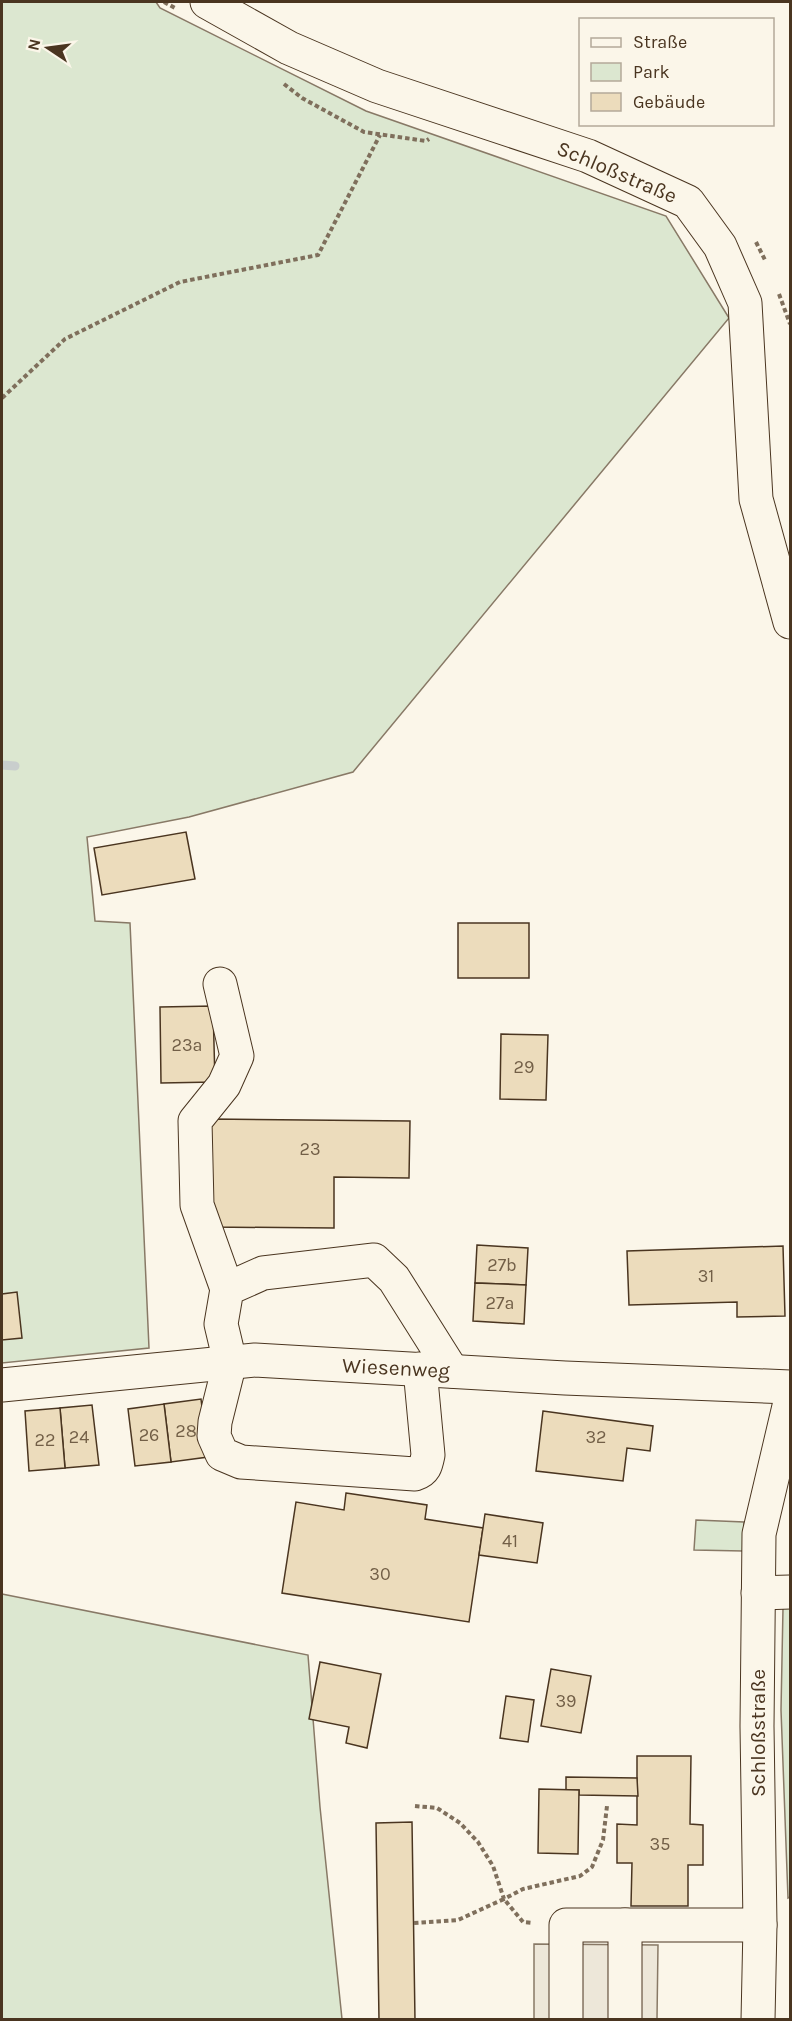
<svg xmlns="http://www.w3.org/2000/svg" width="792" height="2021" font-family="Karla,sans-serif">
  <style>
    .green { fill: #dce7d0; stroke: #887966; stroke-width: 1.5 }
    .parking { fill: #ede7d9; stroke: #887966; stroke-width: 1.5 }
    .lines { fill: none; stroke-linecap: round; stroke-linejoin: round }
    .stream { stroke: #c9cecd; stroke-width: 9 }
    .building { fill: #ecdcbc; stroke: #4a3520; stroke-width: 1.5 }
    .minor-casing { stroke: #4a3520; stroke-width: 35 }
    .path { stroke: #7f6f5c; stroke-width: 4; stroke-dasharray: 4.5 3; stroke-linecap: butt }
    .minor { stroke: #fbf6e9; stroke-width: 33 }
    .labels { text-anchor: middle; stroke-width: 4.5; stroke-linejoin: round; paint-order: stroke }
    .number-label { font-size: 18px; fill: #725f47 }
    .street-label { font-size: 21px; fill: #4a3520; stroke: #fbf6e9 }
  </style>
  <rect width="100%" height="100%" fill="#fbf6e9"/>
  <!-- green -->
  <g class="green">
    <polygon points="2,2 156,2 160,8 366,111 666,216 729,318 353,772 189,817 87,837 95,921 130,923 149,1348 2,1363"/>
    <polygon points="696,1520 744,1522 743,1551 694,1550"/>
    <polygon points="2,1594 308,1655 320,1807 342,2019 2,2019"/>
    <polygon points="783,1608 790,1608 790,1897 788,1898 781,1710"/>
  </g>
  <!-- parking -->
  <polygon class="parking" points="534,1944 658,1945 657,2019 534,2020"/>
  <g class="lines">
    <!-- stream -->
    <polyline class="stream" points="2,765 15,766"/>
  </g>
  <!-- building -->
  <g class="building">
    <polygon points="186,832 195,879 102,895 94,848"/>
    <rect x="458" y="923" width="71" height="55"/>
    <polygon points="213,1006 215,1082 161,1083 160,1007"/>
    <polygon points="501,1034 548,1035 546,1100 500,1099"/>
    <polygon points="210,1119 410,1121 409,1178 334,1177 334,1228 209,1227"/>
    <polygon points="477,1245 528,1248 526,1285 475,1283"/>
    <polygon points="783,1246 785,1316 737,1317 737,1302 629,1305 627,1251"/>
    <polygon points="475,1283 526,1285 524,1324 473,1321"/>
    <polygon points="17,1292 22,1338 2,1340 2,1294"/>
    <polygon points="201,1399 208,1457 171,1462 164,1404"/>
    <polygon points="164,1404 171,1462 135,1466 128,1409"/>
    <polygon points="92,1405 99,1465 65,1468 60,1408"/>
    <polygon points="60,1408 65,1468 29,1471 25,1411"/>
    <polygon points="543,1411 653,1426 650,1451 627,1448 623,1481 536,1471"/>
    <polygon points="346,1493 427,1505 425,1519 483,1528 469,1622 282,1593 296,1502 344,1510"/>
    <polygon points="485,1514 543,1523 537,1563 479,1555"/>
    <polygon points="320,1662 381,1674 367,1748 346,1743 349,1727 309,1719"/>
    <polygon points="551,1669 591,1676 581,1733 541,1726"/>
    <polygon points="506,1696 534,1700 528,1742 500,1738"/>
    <polygon points="637,1756 691,1756 690,1824 703,1825 703,1865 688,1865 688,1906 631,1906 632,1863 617,1863 617,1824 637,1825"/>
    <polygon points="566,1777 637,1778 638,1796 579,1795 579,1790 566,1790"/>
    <polygon points="539,1789 579,1790 578,1854 538,1853"/>
    <polygon points="412,1822 415,2020 379,2020 376,1823"/>
  </g>
  <g class="lines">
    <!-- minor casing -->
    <g class="minor-casing">
      <g id="minor">
        <polyline points="207,2 289,48 377,86 588,156 688,202 720,246 745,303 756,499 790,622"/>
        <polyline points="220,984 237,1056 224,1085 195,1121 197,1205 227,1289"/>
        <path d="M 420,1369 L 428,1455 C 426,1465 425,1471 415,1474 L 241,1462 L 222,1454 L 214,1436 L 215,1422 L 230,1362 L 221,1324 L 227,1289 L 263,1273 L 374,1260 L 394,1279 L 452,1371"/>
        <polyline points="2,1385 255,1360 565,1378 790,1387"/>
        <polyline points="758,1593 790,1592"/>
        <polyline points="566,2020 566,1925 760,1925"/>
        <polyline points="625,2020 625,1925"/>
        <polyline points="758,2020 760,1925 757,1726 759,1534 790,1402"/>
      </g>
    </g>
    <!-- path -->
    <g class="path">
      <polyline points="164,2 175,8"/>
      <polyline points="284,84 302,98 364,132 426,141 429,139"/>
      <polyline points="756,242 766,262"/>
      <polyline points="779,294 790,324"/>
      <polyline points="2,398 65,339 180,282 318,255 380,135"/>
      <polyline points="415,1806 437,1808 460,1823 478,1842 493,1866 504,1899 523,1889 580,1876 592,1867 603,1840 607,1806"/>
      <polyline points="414,1923 458,1920 504,1899 523,1922 533,1923"/>
    </g>
    <!-- minor -->
    <use href="#minor" class="minor"/>
  </g>
  <g class="labels">
    <!-- number labels -->
    <g class="number-label">
      <text x="187" y="1051">23a</text>
      <text x="524" y="1073">29</text>
      <text x="310" y="1155">23</text>
      <text x="502" y="1271">27b</text>
      <text x="706" y="1282">31</text>
      <text x="500" y="1309">27a</text>
      <text x="186" y="1437">28</text>
      <text x="149" y="1441">26</text>
      <text x="79" y="1443">24</text>
      <text x="596" y="1443">32</text>
      <text x="45" y="1446">22</text>
      <text x="510" y="1547">41</text>
      <text x="380" y="1580">30</text>
      <text x="566" y="1707">39</text>
      <text x="660" y="1850">35</text>
    </g>
    <!-- street labels -->
    <g class="street-label">
      <text transform="translate(617 172) rotate(23)" y="7">Schloßstraße</text>
      <text transform="translate(396 1368) rotate(3)" y="7">Wiesenweg</text>
      <text transform="translate(758 1733) rotate(-90)" y="7">Schloßstraße</text>
    </g>
  </g>
  <!-- border -->
  <rect width="792" height="2021" fill="none" stroke="#4a3520" stroke-width="6"/>
  <!-- legend -->
  <rect x="579" y="18" width="195" height="108" fill="#fbf6e9" stroke="#b4a999" stroke-width="1.5"/>
  <rect x="591" y="38" width="30" height="9" fill="#fbf6e9" stroke="#b4a999" stroke-width="1.5"/>
  <text x="633" y="48" font-size="18" fill="#4a3520">Straße</text>
  <rect x="591" y="63" width="30" height="18" fill="#dce7d0" stroke="#b4a999" stroke-width="1.5"/>
  <text x="633" y="78" font-size="18" fill="#4a3520">Park</text>
  <rect x="591" y="93" width="30" height="18" fill="#ecdcbc" stroke="#b4a999" stroke-width="1.5"/>
  <text x="633" y="108" font-size="18" fill="#4a3520">Gebäude</text>
  <!-- north arrow -->
  <g transform="translate(48 48) rotate(283)" stroke="#fbf6e9" stroke-width="4.5" paint-order="stroke">
  <path d="M0-4.5L10 22L0 15L-10 22Z" fill="#4a3520"/>
  <text y="-9" font-size="16" font-weight="bold" text-anchor="middle" fill="#4a3520">N</text>
  </g>
</svg>
